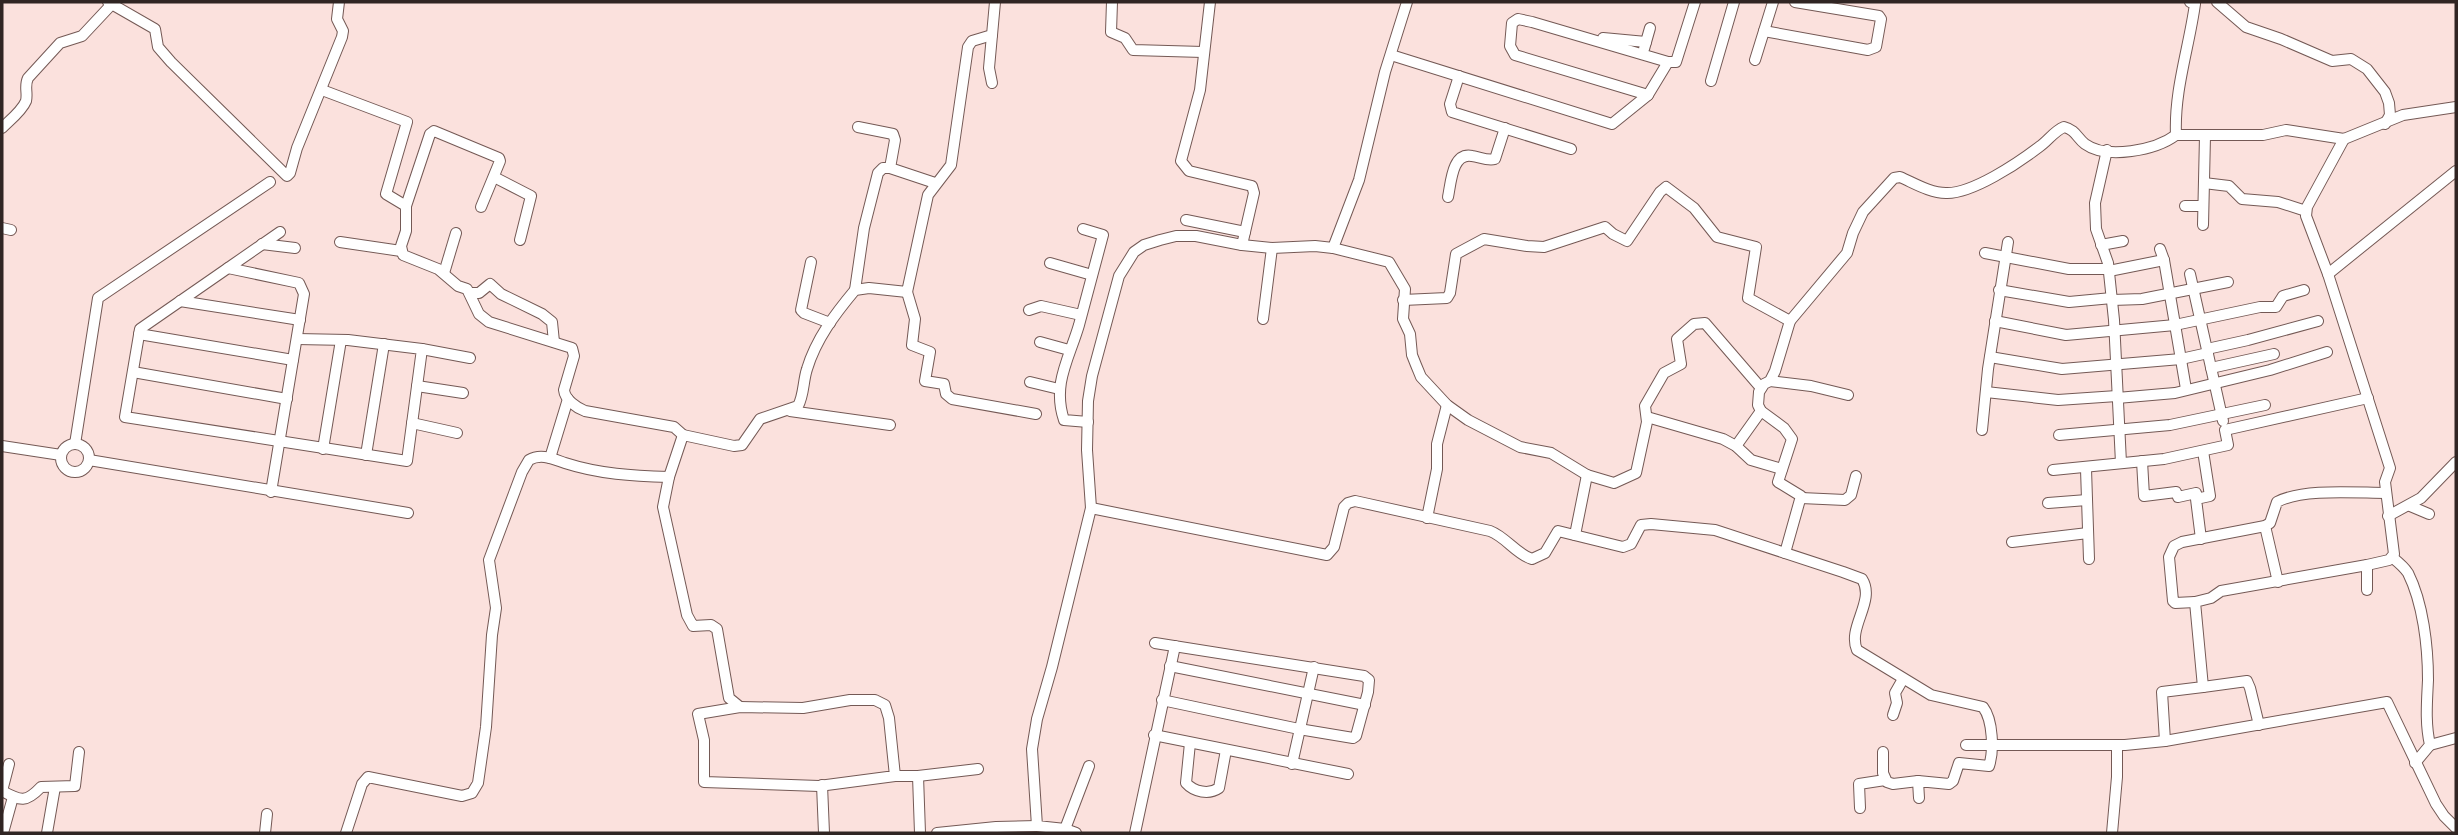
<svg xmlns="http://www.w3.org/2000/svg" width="2458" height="835" font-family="Mulish,sans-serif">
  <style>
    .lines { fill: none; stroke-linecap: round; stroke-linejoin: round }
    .minor-casing { stroke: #745955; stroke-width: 12 }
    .minor { stroke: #fff; stroke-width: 10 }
  </style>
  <rect width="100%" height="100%" fill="#fbe1dd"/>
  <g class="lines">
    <!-- minor casing -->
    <g class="minor-casing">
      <g id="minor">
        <polyline points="108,2 155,29 158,47 171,62 287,176 290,173 297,148 342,37 343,31 337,19 339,2"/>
        <polyline points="1112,2 1111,32 1125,38 1133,50 1203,52"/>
        <polyline points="1210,2 1200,90 1181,161 1189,171 1252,186 1254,193 1242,245"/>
        <polyline points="2217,2 2246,27 2281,39 2332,61 2351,59 2367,69 2385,92 2389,103 2390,115 2385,124"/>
        <polyline points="1764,31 1868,50 1876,47 1881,19 1879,16 1795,2"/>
        <polyline points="992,35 989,68 992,83"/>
        <polyline points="1603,38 1646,42"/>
        <polyline points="1644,49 1650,28"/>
        <polyline points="1391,55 1612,124 1648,95 1668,62 1676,62 1695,2"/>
        <polyline points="1755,60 1773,2"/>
        <polyline points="1459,76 1450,104 1452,112 1571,149"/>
        <polyline points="1711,81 1734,2"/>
        <path d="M 322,90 L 407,122 L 386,194 L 406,206 L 406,231 L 401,246 L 403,255 L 438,269 L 458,286 L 467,289 L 479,314 L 489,322 L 572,348 L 574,356 L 564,390 C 565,400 577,408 585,411 L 674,427 L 683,435"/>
        <polyline points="1648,95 1515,55 1510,46 1512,23 1518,19 1532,22 1668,62"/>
        <polyline points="858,127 893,134 895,140 890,168 935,183"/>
        <path d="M 2,128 C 9,121 22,111 26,101 C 28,93 24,86 28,78 L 60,43 L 82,36 L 112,4"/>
        <path d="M 2176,135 C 2174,90 2189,48 2195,4 L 2190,2"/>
        <polyline points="2107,150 2095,203 2096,229 2108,263 2114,320 2121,463"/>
        <polyline points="494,177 531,196 520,240"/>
        <polyline points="2204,183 2229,186 2242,199 2278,202 2306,211"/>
        <path d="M 1448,197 C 1451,183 1452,152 1472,156 C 1480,157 1487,161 1495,159 L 1505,128"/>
        <polyline points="406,206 430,134 434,131 499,158 500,161 481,207"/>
        <polyline points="2185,206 2203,206"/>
        <polyline points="1186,220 1245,232"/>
        <polyline points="2203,225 2205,136"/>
        <polyline points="2,228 11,230"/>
        <path d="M 1083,229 L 1103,235 C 1095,265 1087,295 1079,325 C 1069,359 1052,384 1064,420 L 1088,422"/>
        <polyline points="340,242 401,251"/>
        <polyline points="262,244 295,248"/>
        <polyline points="2101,245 2123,241"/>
        <polyline points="1333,248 1359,180 1385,72 1407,2"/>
        <polyline points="2160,249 2164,260 2186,389"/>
        <polyline points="1985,253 2069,269 2108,269"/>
        <polyline points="811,262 801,310 804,313 830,323"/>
        <polyline points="1050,263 1092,275"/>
        <polyline points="228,268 140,329 125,417 407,461 422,349 348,340 297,339"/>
        <polyline points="2109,271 2164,260"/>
        <polyline points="444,273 456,233"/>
        <polyline points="2190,274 2223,421"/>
        <polyline points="2328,274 2456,171"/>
        <polyline points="855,290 864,228 878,173 883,168 890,168"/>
        <polyline points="1999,290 2069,302 2112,298"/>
        <polyline points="907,292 915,319 912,345 930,352 925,381 944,384 946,394 952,399 1036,414"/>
        <polyline points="470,293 479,293 490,284 501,294 542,314 552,322 554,342"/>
        <polyline points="1403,300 1447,298 1450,293 1456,254 1484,239 1527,246 1544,247 1605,227 1613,234 1627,241 1660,192 1666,187 1694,208 1717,237 1756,247 1748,298 1790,321"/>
        <polyline points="2112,300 2142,299 2228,282"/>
        <polyline points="180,301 300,320"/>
        <polyline points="1029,310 1041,306 1081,315"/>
        <polyline points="1263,319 1272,248"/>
        <polyline points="1995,321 2066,335 2175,325 2260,307 2276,307 2283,296 2304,290"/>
        <polyline points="139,334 293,360"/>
        <polyline points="1040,342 1069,350"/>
        <polyline points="422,349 470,358"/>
        <polyline points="2207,349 2248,340 2318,321"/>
        <polyline points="1990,357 2062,369 2181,359 2208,353"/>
        <polyline points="2211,368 2274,354"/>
        <polyline points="133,372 287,399"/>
        <polyline points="1770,381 1811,386 1848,395"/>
        <polyline points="1030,382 1059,389"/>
        <polyline points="417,386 463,393"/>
        <polyline points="1986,392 2058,400 2117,396"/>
        <polyline points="2117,398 2175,393 2270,370 2327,352"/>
        <polyline points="790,411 890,425"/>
        <polyline points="1647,417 1723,439 1736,446 1751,460 1782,469"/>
        <polyline points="412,423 457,433"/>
        <polyline points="1982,430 1988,369 2008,242"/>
        <polyline points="2059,435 2170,425 2265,405"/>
        <circle cx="75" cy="458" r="14"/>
        <polyline points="75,444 98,298 270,182"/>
        <polyline points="2,446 61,455"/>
        <polyline points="1736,446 1761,411"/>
        <polyline points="323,449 341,340"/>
        <polyline points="366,455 384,344"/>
        <polyline points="550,458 568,399"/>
        <polyline points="89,460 408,513"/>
        <polyline points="2142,461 2144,496 2176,492 2178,497 2196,493 2198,499"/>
        <polyline points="2086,469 2089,559"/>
        <polyline points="2053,470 2164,459 2228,445 2225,430 2368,398"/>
        <polyline points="669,477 663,507 687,615 693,626 711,625 717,629 729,698 740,707"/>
        <polyline points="271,492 304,294 299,283 228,268 280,232"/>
        <polyline points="1801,498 1845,500 1851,495 1856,476"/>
        <polyline points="2048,503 2087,500"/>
        <polyline points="2410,506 2429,514"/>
        <polyline points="1091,508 1087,450 1088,401 1092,376 1119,276 1134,252 1144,245 1160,240 1176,236 1196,236 1242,245 1272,248 1315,246 1333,248 1389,262 1405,289 1403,319 1410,334 1412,355 1416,365 1421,377 1447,405 1468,420 1520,447 1551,453 1587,475 1614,483 1636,473 1647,422 1645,406 1664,373 1681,364 1677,339 1694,324 1705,323 1761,388"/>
        <polyline points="2388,516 2421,498 2456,462"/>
        <polyline points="1427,518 1437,469 1437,444 1447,405"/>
        <polyline points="2265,526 2278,582"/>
        <polyline points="1575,535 1587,475"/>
        <polyline points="2201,539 2196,499 2210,496 2203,451"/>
        <polyline points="2012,542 2088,533"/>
        <path d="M 1785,553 L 1801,496 L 1778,482 L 1792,439 L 1784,428 L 1761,411 L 1758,405 L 1759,392 L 1764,384 L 1770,381 L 1775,371 L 1790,321 L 1847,253 L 1853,233 L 1863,212 L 1894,178 L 1900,177 C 1914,183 1930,193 1946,193 C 1972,194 2018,163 2039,147 C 2048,141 2054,131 2064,127 C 2076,130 2077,138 2085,144 C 2107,160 2156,150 2176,135 L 2263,135 L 2286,130 L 2344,139 L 2403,115 L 2456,107"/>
        <path d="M 2393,558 C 2398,562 2404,567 2408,573 C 2423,603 2428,646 2428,680 C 2427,702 2425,723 2430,745 L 2415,763"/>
        <polyline points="2367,565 2367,590"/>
        <path d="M 2195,602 L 2175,603 L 2173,601 L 2169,557 L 2174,546 L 2182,542 L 2265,526 L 2270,523 L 2277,502 C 2303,488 2357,493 2386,493"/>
        <polyline points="1155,643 1364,676 1369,680 1368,692 1356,736 1353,738 1299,729 1162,700"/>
        <polyline points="1170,666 1365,705"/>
        <polyline points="2203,687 2247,681 2250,688 2259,725"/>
        <polyline points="1893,715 1897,703 1895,693 1903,679"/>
        <polyline points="1154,735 1348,774"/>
        <polyline points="2165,741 2162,692 2203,687 2195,602 2211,598 2221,591 2367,565 2389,560 2394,554 2385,482 2390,468 2328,274 2306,216 2307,207 2344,139"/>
        <path d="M 1190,743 L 1186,783 C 1194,792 1209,795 1219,788 L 1226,750"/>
        <polyline points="1966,745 2125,745 2165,741 2387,702 2436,804 2444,816 2456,828"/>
        <polyline points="2430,745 2456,738"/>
        <polyline points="1883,752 1883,773 1887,782 1893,784 1918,781"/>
        <polyline points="1292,764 1314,667"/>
        <polyline points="895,776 889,718 885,705 875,700 850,700 803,708 740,707 698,714 704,740 704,782 819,786 895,776 918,776 978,769"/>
        <polyline points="918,776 920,833"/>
        <polyline points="822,785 824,833"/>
        <path d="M 2,791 C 21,801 26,803 41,787 L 75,786 L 79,752"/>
        <polyline points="2,791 9,764"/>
        <polyline points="1860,808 1859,784 1885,780"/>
        <polyline points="1065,829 1089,766"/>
        <polyline points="3,833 13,797"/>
        <polyline points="47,833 55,787"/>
        <polyline points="265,833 267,814"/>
        <path d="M 346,833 L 362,784 L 368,777 L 462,796 L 472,793 L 478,783 L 486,727 L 492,635 L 496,608 L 489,560 L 522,472 L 529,460 C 541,453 553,459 565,463 C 599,474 633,476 669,477 L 683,435 L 734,446 L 742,445 L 760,419 L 798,406 C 804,395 803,381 807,369 C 816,339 835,314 855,290 L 869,288 L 907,292 L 928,195 L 951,165 L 968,47 L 972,41 L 992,35 L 995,2"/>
        <polyline points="937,833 996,827 1037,826"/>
        <path d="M 1076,833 L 1065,829 L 1037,826 L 1032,749 L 1037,719 L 1052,667 L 1091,508 L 1327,555 L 1334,547 L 1344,507 L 1348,503 L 1355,501 L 1490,531 C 1506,537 1516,554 1532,559 L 1545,553 L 1558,531 L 1623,547 L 1631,544 L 1641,525 L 1651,524 L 1715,530 L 1843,572 L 1862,579 C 1876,601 1847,627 1857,650 L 1931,695 L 1983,707 C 1993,720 1994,751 1989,766 L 1959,763 L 1953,781 L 1949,784 L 1918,781 L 1919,798"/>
        <polyline points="1135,833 1175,646"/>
        <polyline points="2112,833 2117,777 2117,745"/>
      </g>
    </g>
    <!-- minor -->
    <use href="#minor" class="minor"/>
  </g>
  <!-- border -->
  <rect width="2458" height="835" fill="none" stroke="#302523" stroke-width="7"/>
</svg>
